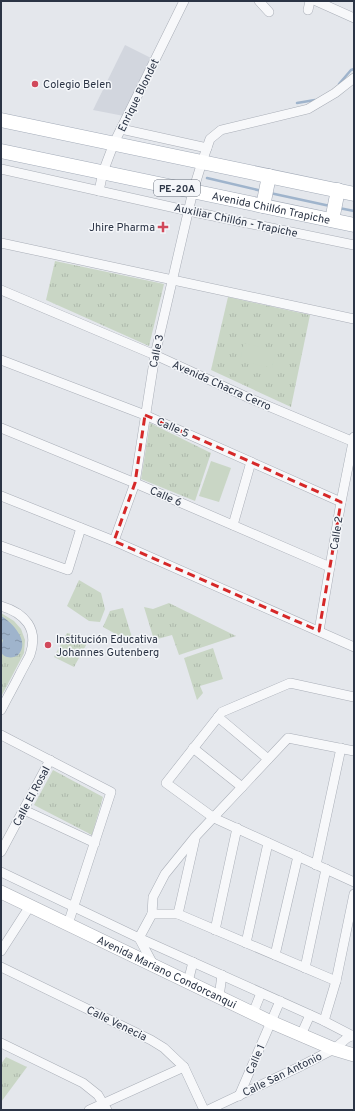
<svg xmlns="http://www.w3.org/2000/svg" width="355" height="1111" font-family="Overpass,sans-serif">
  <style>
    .built { fill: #d2d6de }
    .grass { fill: url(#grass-tufts) }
    .garden { fill: #c9d6c5 }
    .water { fill: url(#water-ripples) }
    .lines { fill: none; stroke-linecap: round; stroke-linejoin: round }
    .stream { stroke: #9fb4cc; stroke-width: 2.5 }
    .street-casing { stroke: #a9aeb7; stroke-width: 10 }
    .secondary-casing { stroke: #a9aeb7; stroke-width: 14 }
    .primary-casing { stroke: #a3abb8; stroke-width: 15 }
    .street { stroke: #f7f8fa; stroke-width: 9 }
    .secondary { stroke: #fff; stroke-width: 13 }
    .primary { stroke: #fff; stroke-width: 14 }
    .marked { fill: none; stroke: #d62828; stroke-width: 3; stroke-dasharray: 8 5; stroke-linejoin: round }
    .poi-dot { fill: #d1495b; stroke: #f4f6f9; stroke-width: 1.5 }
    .labels { text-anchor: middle; stroke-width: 3; stroke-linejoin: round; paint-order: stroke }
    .shield { fill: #f4f6f9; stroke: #676e7b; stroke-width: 1 }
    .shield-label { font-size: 10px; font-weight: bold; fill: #2b3445 }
    .poi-label { font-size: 11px; fill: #2b3445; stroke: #f4f6f9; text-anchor: start }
    .street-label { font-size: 11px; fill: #2b3445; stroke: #f4f6f9 }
  </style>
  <defs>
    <pattern id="grass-tufts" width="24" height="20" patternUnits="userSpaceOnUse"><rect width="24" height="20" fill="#c9d6c5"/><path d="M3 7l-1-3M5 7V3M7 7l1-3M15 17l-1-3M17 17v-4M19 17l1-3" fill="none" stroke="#adb8ab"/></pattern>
    <pattern id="water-ripples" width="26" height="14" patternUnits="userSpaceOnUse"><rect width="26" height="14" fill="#9fb4cc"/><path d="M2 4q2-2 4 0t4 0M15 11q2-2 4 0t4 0" fill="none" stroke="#8293a7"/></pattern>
  </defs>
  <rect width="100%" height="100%" fill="#e4e7ec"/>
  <!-- built -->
  <polygon class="built" points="125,45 151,58 124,116 93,110"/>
  <!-- grass -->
  <g class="grass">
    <polygon points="55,261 164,284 149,346 46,300"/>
    <polygon points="228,297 310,315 291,407 211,370"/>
    <polygon points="150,423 211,453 195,501 141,479"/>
    <polygon points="79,580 101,593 105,609 100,622 89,621 67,606"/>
    <polygon points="169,603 236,636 179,655 172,635 154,640 144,607 153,609"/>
    <polygon points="123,608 134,644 103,627 110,611"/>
    <polygon points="1,613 14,621 21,629 25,640 24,653 1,697"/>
    <polygon points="67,633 90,638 74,667 54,657"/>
    <polygon points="213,648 223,679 200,686 203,693 197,700 184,658"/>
    <polygon points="53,770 103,797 92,835 34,805"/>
    <polygon points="6,1057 27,1067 1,1102 1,1064"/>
  </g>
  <!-- garden -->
  <g class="garden">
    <polygon points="244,343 276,350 272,368 240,361"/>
    <polygon points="211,461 231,468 219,502 199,496"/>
  </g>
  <!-- water -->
  <path class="water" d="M 1,616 C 12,622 31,642 18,655 C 13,659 3,658 1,652 C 0,648 2,644 3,640 L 1,638 Z"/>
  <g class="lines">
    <!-- stream -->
    <g class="stream">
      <polyline points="339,84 351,70 354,69"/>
      <polyline points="297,103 315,100"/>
      <polyline points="207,178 262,191"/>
      <polyline points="270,193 330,206"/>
      <polyline points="339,208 354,211"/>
    </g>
    <!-- street casing -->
    <g class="street-casing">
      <g id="street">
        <polyline points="259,1 269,12"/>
        <polyline points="316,1 354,18"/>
        <polyline points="308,10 310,1"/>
        <polyline points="121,129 207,148"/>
        <polyline points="1,169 189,211 354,245"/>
        <polyline points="99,191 103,172 114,143 184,1"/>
        <polyline points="1,243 354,319"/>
        <polyline points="1,290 155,355 249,398 354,442"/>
        <polyline points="1,360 145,415 341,502"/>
        <polyline points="1,428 135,483 330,567"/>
        <polyline points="1,496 114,541 354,647"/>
        <polyline points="233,525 251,462"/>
        <polyline points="114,541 135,483 155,355 193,191 202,162 210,139 221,130 308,109 335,93 354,78"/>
        <polyline points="1,546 68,570 81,528"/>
        <path d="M 1,606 C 25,613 39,629 30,655 C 27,661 23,668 20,674 C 14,686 7,698 1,710"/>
        <polyline points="319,631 341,502 354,437"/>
        <polyline points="354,697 290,683 222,712 166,783 214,818 354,882"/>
        <polyline points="218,717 268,759"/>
        <polyline points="1,735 111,792 68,924"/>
        <polyline points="193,748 242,787"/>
        <polyline points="24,810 95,843"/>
        <polyline points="1,852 50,760"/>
        <polyline points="316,865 341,748"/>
        <polyline points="1,872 139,938 324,1021 353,1036"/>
        <polyline points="152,914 153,897 165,874 195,837 288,738 354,751"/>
        <polyline points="178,914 195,839"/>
        <polyline points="215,930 237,828"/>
        <polyline points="246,943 268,843"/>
        <polyline points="1,951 30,906"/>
        <polyline points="275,955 298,856"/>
        <polyline points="154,966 139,938 152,914 178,914 336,981"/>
        <polyline points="1,967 151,1040 164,1048 184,1067 204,1110"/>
        <polyline points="305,968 326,869"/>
        <polyline points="188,982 193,962"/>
        <polyline points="219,997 222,975"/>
        <polyline points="253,1013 261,993"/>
        <polyline points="324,1021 336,981 354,894"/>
        <polyline points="301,1035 310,1015"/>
        <polyline points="1,1043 83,1083 98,1095 107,1110"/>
        <polyline points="239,1096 280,1001"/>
        <polyline points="89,1110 184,1067"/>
        <polyline points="208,1110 297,1068 334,1049 347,1038 354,1035"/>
      </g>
    </g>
    <!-- secondary casing -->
    <g class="secondary-casing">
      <g id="secondary">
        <path id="s1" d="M 1,892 L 271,1022 L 334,1049 L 354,1055"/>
      </g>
    </g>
    <!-- primary casing -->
    <g class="primary-casing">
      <g id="primary">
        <polyline points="1,120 354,194"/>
        <path id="s2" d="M 1,151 L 354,225"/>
        <polyline points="263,206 269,176"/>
        <polyline points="332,220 338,190"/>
      </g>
    </g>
    <!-- street -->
    <use href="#street" class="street"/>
    <!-- secondary -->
    <use href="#secondary" class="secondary"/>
    <!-- primary -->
    <use href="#primary" class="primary"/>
  </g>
  <!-- marked area -->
  <path class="marked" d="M 145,415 L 341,502 L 319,631 L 114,541 L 135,483 Z"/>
  <!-- markers -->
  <g class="poi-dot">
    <circle cx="35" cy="84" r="4"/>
    <path d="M161 221h4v4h4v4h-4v4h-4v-4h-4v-4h4z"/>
    <circle cx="48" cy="645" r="4"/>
  </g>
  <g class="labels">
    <!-- shield labels -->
    <rect class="shield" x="154" y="180" width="46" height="16" rx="3"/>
    <g class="shield-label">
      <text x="177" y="192">PE-20A</text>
    </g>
    <!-- poi labels -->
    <g class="poi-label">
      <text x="43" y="88">Colegio Belen</text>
      <text x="155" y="231" text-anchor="end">Jhire Pharma</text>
      <text x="56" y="643">Institución Educativa<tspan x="56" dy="13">Johannes Gutenberg</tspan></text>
    </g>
    <!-- street labels -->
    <g class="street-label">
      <text transform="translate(138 95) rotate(-64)" y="4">Enrique Blondet</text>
      <text dy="4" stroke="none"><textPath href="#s2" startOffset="276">Avenida Chillón Trapiche</textPath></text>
      <text transform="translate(236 220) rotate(12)" y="4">Auxiliar Chillón - Trapiche</text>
      <text transform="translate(156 351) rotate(-78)" y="4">Calle 3</text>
      <text transform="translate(222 385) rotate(24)" y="4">Avenida Chacra Cerro</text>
      <text transform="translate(173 427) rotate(24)" y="4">Calle 5</text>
      <text transform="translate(166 496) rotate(23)" y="4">Calle 6</text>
      <text transform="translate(336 533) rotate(-81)" y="4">Calle 2</text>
      <text transform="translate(31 796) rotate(-62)" y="4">Calle El Rosal</text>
      <text dy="4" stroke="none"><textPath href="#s1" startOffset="184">Avenida Mariano Condorcanqui</textPath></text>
      <text transform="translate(117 1023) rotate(26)" y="4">Calle Venecia</text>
      <text transform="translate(255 1059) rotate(-66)" y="4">Calle 1</text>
      <text transform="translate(282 1074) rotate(-26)" y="4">Calle San Antonio</text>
    </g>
  </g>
  <!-- border -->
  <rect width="355" height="1111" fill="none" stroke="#2b3445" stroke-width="4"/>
</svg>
